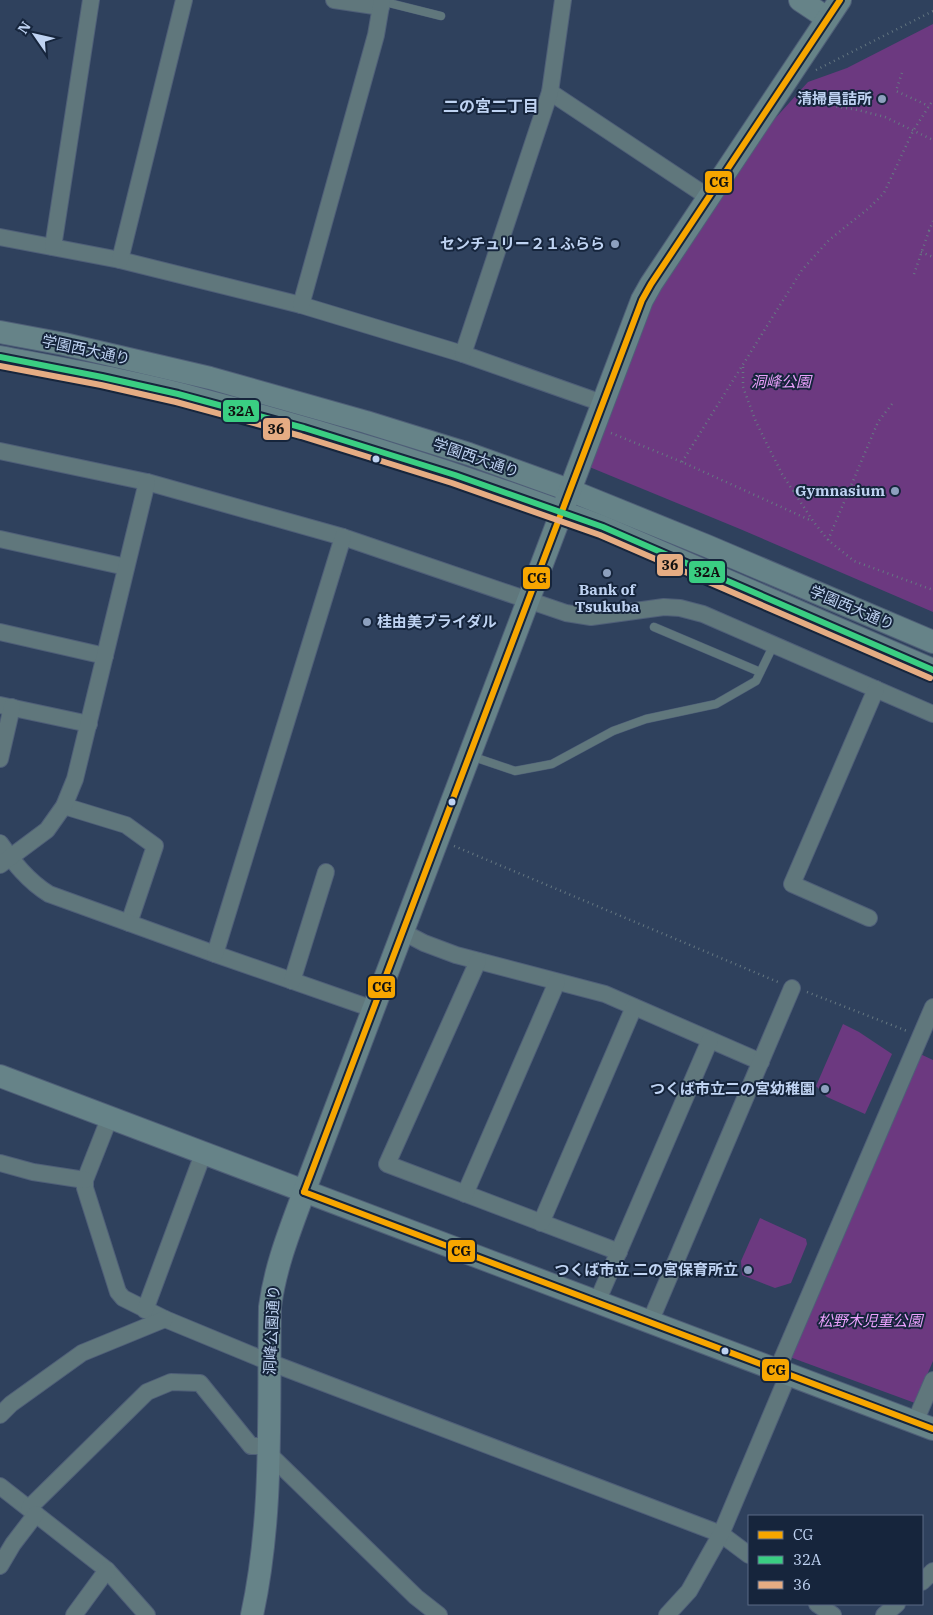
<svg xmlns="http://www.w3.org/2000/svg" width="933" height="1615" font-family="'IBM Plex Serif','Noto Sans JP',serif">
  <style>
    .green { fill: #6c3980 }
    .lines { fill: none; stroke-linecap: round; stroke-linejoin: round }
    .lane-casing { stroke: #4f5f78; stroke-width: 9 }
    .street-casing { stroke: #4f5f78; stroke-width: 18 }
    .secondary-casing { stroke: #4f5f78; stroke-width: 24 }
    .path { stroke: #667882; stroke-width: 2.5; stroke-dasharray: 1 4; stroke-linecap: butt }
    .lane { stroke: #60777c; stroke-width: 8 }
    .street { stroke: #60777c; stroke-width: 16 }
    .secondary { stroke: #668388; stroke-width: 22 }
    .bus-1-casing { stroke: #16253c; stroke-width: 10 }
    .bus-2-casing { stroke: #16253c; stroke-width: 10 }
    .bus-3-casing { stroke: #16253c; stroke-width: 10 }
    .bus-1 { stroke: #f7a600; stroke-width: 6 }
    .bus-2 { stroke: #3ace82; stroke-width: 6 }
    .bus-3 { stroke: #e5ac83; stroke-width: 6 }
    .poi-dot { fill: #8da0be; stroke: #16253c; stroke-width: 2 }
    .bus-dot { fill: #bfd3f2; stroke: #16253c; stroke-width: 2 }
    .labels { text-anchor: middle; stroke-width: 4; stroke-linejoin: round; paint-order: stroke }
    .poi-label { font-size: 15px; font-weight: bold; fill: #bfd3f2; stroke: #16253c; text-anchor: end }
    .street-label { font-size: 15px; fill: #bfd3f2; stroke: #16253c }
    .park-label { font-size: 15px; font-style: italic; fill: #eaa0fc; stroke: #16253c }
    .neighbourhood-label { font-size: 16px; font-weight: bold; fill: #bfd3f2; stroke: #16253c }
    .line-badge { stroke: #16253c; stroke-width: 2 }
    .pale-badge-label { font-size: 14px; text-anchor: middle; font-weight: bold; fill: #111 }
  </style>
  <rect width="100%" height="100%" fill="#2f415d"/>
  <!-- green -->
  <g class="green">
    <polygon points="933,24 933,612 740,529 587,466 644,317 666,277 762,133 808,82 847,68"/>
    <polygon points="843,1024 859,1032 892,1054 865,1114 827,1097 816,1086"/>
    <polygon points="918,1053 933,1060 933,1361 915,1403 787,1356"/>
    <polygon points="760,1218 806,1239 807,1244 791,1283 775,1288 742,1275 741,1261"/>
  </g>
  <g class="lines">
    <!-- lane casing -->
    <g class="lane-casing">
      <g id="lane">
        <polyline points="381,1 441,16"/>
        <polyline points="654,627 760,672"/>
        <polyline points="471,756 515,771 552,764 613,731 646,719 716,704 756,681 774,644"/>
      </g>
    </g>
    <!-- street casing -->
    <g class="street-casing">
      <g id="street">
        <polyline points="334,0 381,7"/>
        <polyline points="550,92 708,197"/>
        <polyline points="0,237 120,260 301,305 463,354 602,403"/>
        <polyline points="53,247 91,0"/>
        <polyline points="120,260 184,0"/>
        <polyline points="301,305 376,35 382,0"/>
        <polyline points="463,354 550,92 563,0"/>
        <polyline points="0,451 147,482 343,537 566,613 591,617 664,607 680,608 703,614 933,714"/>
        <polyline points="0,539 126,567"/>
        <polyline points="0,632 105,656"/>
        <polyline points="0,705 89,724"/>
        <polyline points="0,759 12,707"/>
        <polyline points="64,806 126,825 155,846 129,923"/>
        <path d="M 0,843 C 14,863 28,881 49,894 L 215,954 L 373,1009"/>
        <polyline points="0,865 47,830 64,806 75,779 147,482"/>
        <polyline points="869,918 792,884 876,689"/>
        <polyline points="403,932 424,943 456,955 605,994 761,1062"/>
        <polyline points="215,954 343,537"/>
        <polyline points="478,961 387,1164 619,1252"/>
        <polyline points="292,981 326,872"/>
        <polyline points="109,1119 85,1180 85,1188 118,1292 123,1298 165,1319 269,1362 721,1534 749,1555"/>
        <polyline points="0,1163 33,1172 85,1180"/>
        <polyline points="465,1194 557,982"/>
        <polyline points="541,1223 634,1007"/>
        <polyline points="597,1302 710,1040"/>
        <polyline points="145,1310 203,1154"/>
        <polyline points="650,1322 792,988"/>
        <polyline points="782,1359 933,1007"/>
        <polyline points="0,1415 11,1404 82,1353 165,1319"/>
        <polyline points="915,1422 933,1380"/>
        <polyline points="268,1453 416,1597 439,1615"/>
        <polyline points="0,1486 107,1570 147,1615"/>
        <polyline points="29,1508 147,1392 171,1382 200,1383 251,1446 268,1446"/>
        <polyline points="0,1566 13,1544 36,1514"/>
        <polyline points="922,1582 933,1571"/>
        <polyline points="817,1604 833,1615"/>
        <polyline points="74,1615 107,1570"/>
        <polyline points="667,1615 689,1591 721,1534 788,1375"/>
        <polyline points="884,1615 897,1604"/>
      </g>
    </g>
    <!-- secondary casing -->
    <g class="secondary-casing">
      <g id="secondary">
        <polyline points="800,0 827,18"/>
        <polyline points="0,332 64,344 210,378 366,422 469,454 569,490 707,546 933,642"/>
        <path d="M 0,357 C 68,370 137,382 203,400 C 337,435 473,478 603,527 L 933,670"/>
        <polyline points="0,1076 933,1429"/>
        <path d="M 252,1615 C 274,1514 268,1410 270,1307 C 275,1267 290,1230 304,1192 L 642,300 L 651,284 L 840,0"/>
      </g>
    </g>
    <!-- path -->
    <g class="path">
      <polyline points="816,70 933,11"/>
      <polyline points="902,73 896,91 929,106"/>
      <polyline points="798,97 803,101 858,110 885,117 933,140"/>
      <polyline points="929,231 933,221"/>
      <polyline points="921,252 933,257"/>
      <polyline points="914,274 929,231 933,233"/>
      <polyline points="743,367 743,387 756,422 782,474 813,521 828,540 854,561 933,590"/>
      <polyline points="611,433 682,462 812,521"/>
      <polyline points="682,462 802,270 829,240 869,208 884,193 913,131 933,100"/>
      <polyline points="793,491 848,495"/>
      <polyline points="828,540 878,422 892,404"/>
      <polyline points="454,846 778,982"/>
      <polyline points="807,992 907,1031"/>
    </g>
    <!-- lane -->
    <use href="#lane" class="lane"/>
    <!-- street -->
    <use href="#street" class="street"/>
    <!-- secondary -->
    <use href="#secondary" class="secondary"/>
    <!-- bus-1 casing -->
    <g class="bus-1-casing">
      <g id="bus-1">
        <polyline points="304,1192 642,300 651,284 840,0"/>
        <polyline points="304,1192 933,1429"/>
      </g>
    </g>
    <!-- bus-2 casing -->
    <g class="bus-2-casing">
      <polyline id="bus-2" points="0,357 102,377 178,394 304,428 455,475 603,527 933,670"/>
    </g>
    <!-- bus-3 casing -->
    <g class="bus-3-casing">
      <polyline id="bus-3" points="0,366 101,385 176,402 301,436 452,483 600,535 930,678"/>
    </g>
    <!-- bus-1 -->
    <use href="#bus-1" class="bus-1"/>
    <!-- bus-2 -->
    <use href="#bus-2" class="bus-2"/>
    <!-- bus-3 -->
    <use href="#bus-3" class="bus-3"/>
  </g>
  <!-- markers -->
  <g class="poi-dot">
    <circle cx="882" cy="99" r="5"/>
    <circle cx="615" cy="244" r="5"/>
    <circle cx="895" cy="491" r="5"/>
    <circle cx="607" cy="573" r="5"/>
    <circle cx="367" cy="622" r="5"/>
    <circle cx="825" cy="1089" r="5"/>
    <circle cx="748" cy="1270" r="5"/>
  </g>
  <g class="bus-dot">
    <circle cx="376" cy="459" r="4.5"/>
    <circle cx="452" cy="802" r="4.5"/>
    <circle cx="725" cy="1351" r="4.5"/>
  </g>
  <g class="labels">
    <!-- poi labels -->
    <g class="poi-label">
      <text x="872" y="104">清掃員詰所</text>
      <text x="605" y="249">センチュリー２１ふらら</text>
      <text x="885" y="496">Gymnasium</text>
      <text x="607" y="595" text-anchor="middle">Bank of<tspan x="607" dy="17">Tsukuba</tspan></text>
      <text x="377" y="627" text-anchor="start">桂由美ブライダル</text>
      <text x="815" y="1094">つくば市立二の宮幼稚園</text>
      <text x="738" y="1275">つくば市立 二の宮保育所立</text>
    </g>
    <!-- street labels -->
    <g class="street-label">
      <text transform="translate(86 350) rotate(12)" y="5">学園西大通り</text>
      <text transform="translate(476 458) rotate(19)" y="5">学園西大通り</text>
      <text transform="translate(852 608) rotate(23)" y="5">学園西大通り</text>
      <text transform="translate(272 1330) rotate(-87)" y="5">洞峰公園通り</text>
    </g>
    <!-- park labels -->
    <g class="park-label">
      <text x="781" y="387">洞峰公園</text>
      <text x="870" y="1326">松野木児童公園</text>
    </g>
    <!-- neighbourhood labels -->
    <g class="neighbourhood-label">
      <text x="491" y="112">二の宮二丁目</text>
    </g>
  </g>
  <g class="line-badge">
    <rect x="704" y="170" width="29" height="24" rx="5" fill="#f7a600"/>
    <rect x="222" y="399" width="38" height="24" rx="5" fill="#3ace82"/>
    <rect x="262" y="417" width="29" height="24" rx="5" fill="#e5ac83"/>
    <rect x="656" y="553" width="28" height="24" rx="5" fill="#e5ac83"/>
    <rect x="688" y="560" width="38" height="24" rx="5" fill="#3ace82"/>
    <rect x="522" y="566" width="29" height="24" rx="5" fill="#f7a600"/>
    <rect x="367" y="975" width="29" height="24" rx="5" fill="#f7a600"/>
    <rect x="447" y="1239" width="29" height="24" rx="5" fill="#f7a600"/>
    <rect x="761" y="1358" width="29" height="24" rx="5" fill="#f7a600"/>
  </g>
  <g class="pale-badge-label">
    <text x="719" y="187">CG</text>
    <text x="241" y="416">32A</text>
    <text x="276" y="434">36</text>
    <text x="670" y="570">36</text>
    <text x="707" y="577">32A</text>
    <text x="537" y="583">CG</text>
    <text x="382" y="992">CG</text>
    <text x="461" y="1256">CG</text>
    <text x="776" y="1375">CG</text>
  </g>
  <!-- legend -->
  <rect x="748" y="1515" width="175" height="90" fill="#16253c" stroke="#5a6b85"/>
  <rect x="758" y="1531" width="25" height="8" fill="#f7a600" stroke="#5a6b85"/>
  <text x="793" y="1540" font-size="15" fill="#bfd3f2">CG</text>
  <rect x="758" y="1556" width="25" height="8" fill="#3ace82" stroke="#5a6b85"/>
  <text x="793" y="1565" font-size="15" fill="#bfd3f2">32A</text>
  <rect x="758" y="1581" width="25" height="8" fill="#e5ac83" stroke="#5a6b85"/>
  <text x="793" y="1590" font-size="15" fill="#bfd3f2">36</text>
  <!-- north arrow -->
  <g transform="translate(35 35) rotate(304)" stroke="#16253c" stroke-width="4" paint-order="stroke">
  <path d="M0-4L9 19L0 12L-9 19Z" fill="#bfd3f2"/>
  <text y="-8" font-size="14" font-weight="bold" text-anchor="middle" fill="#bfd3f2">N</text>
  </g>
</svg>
